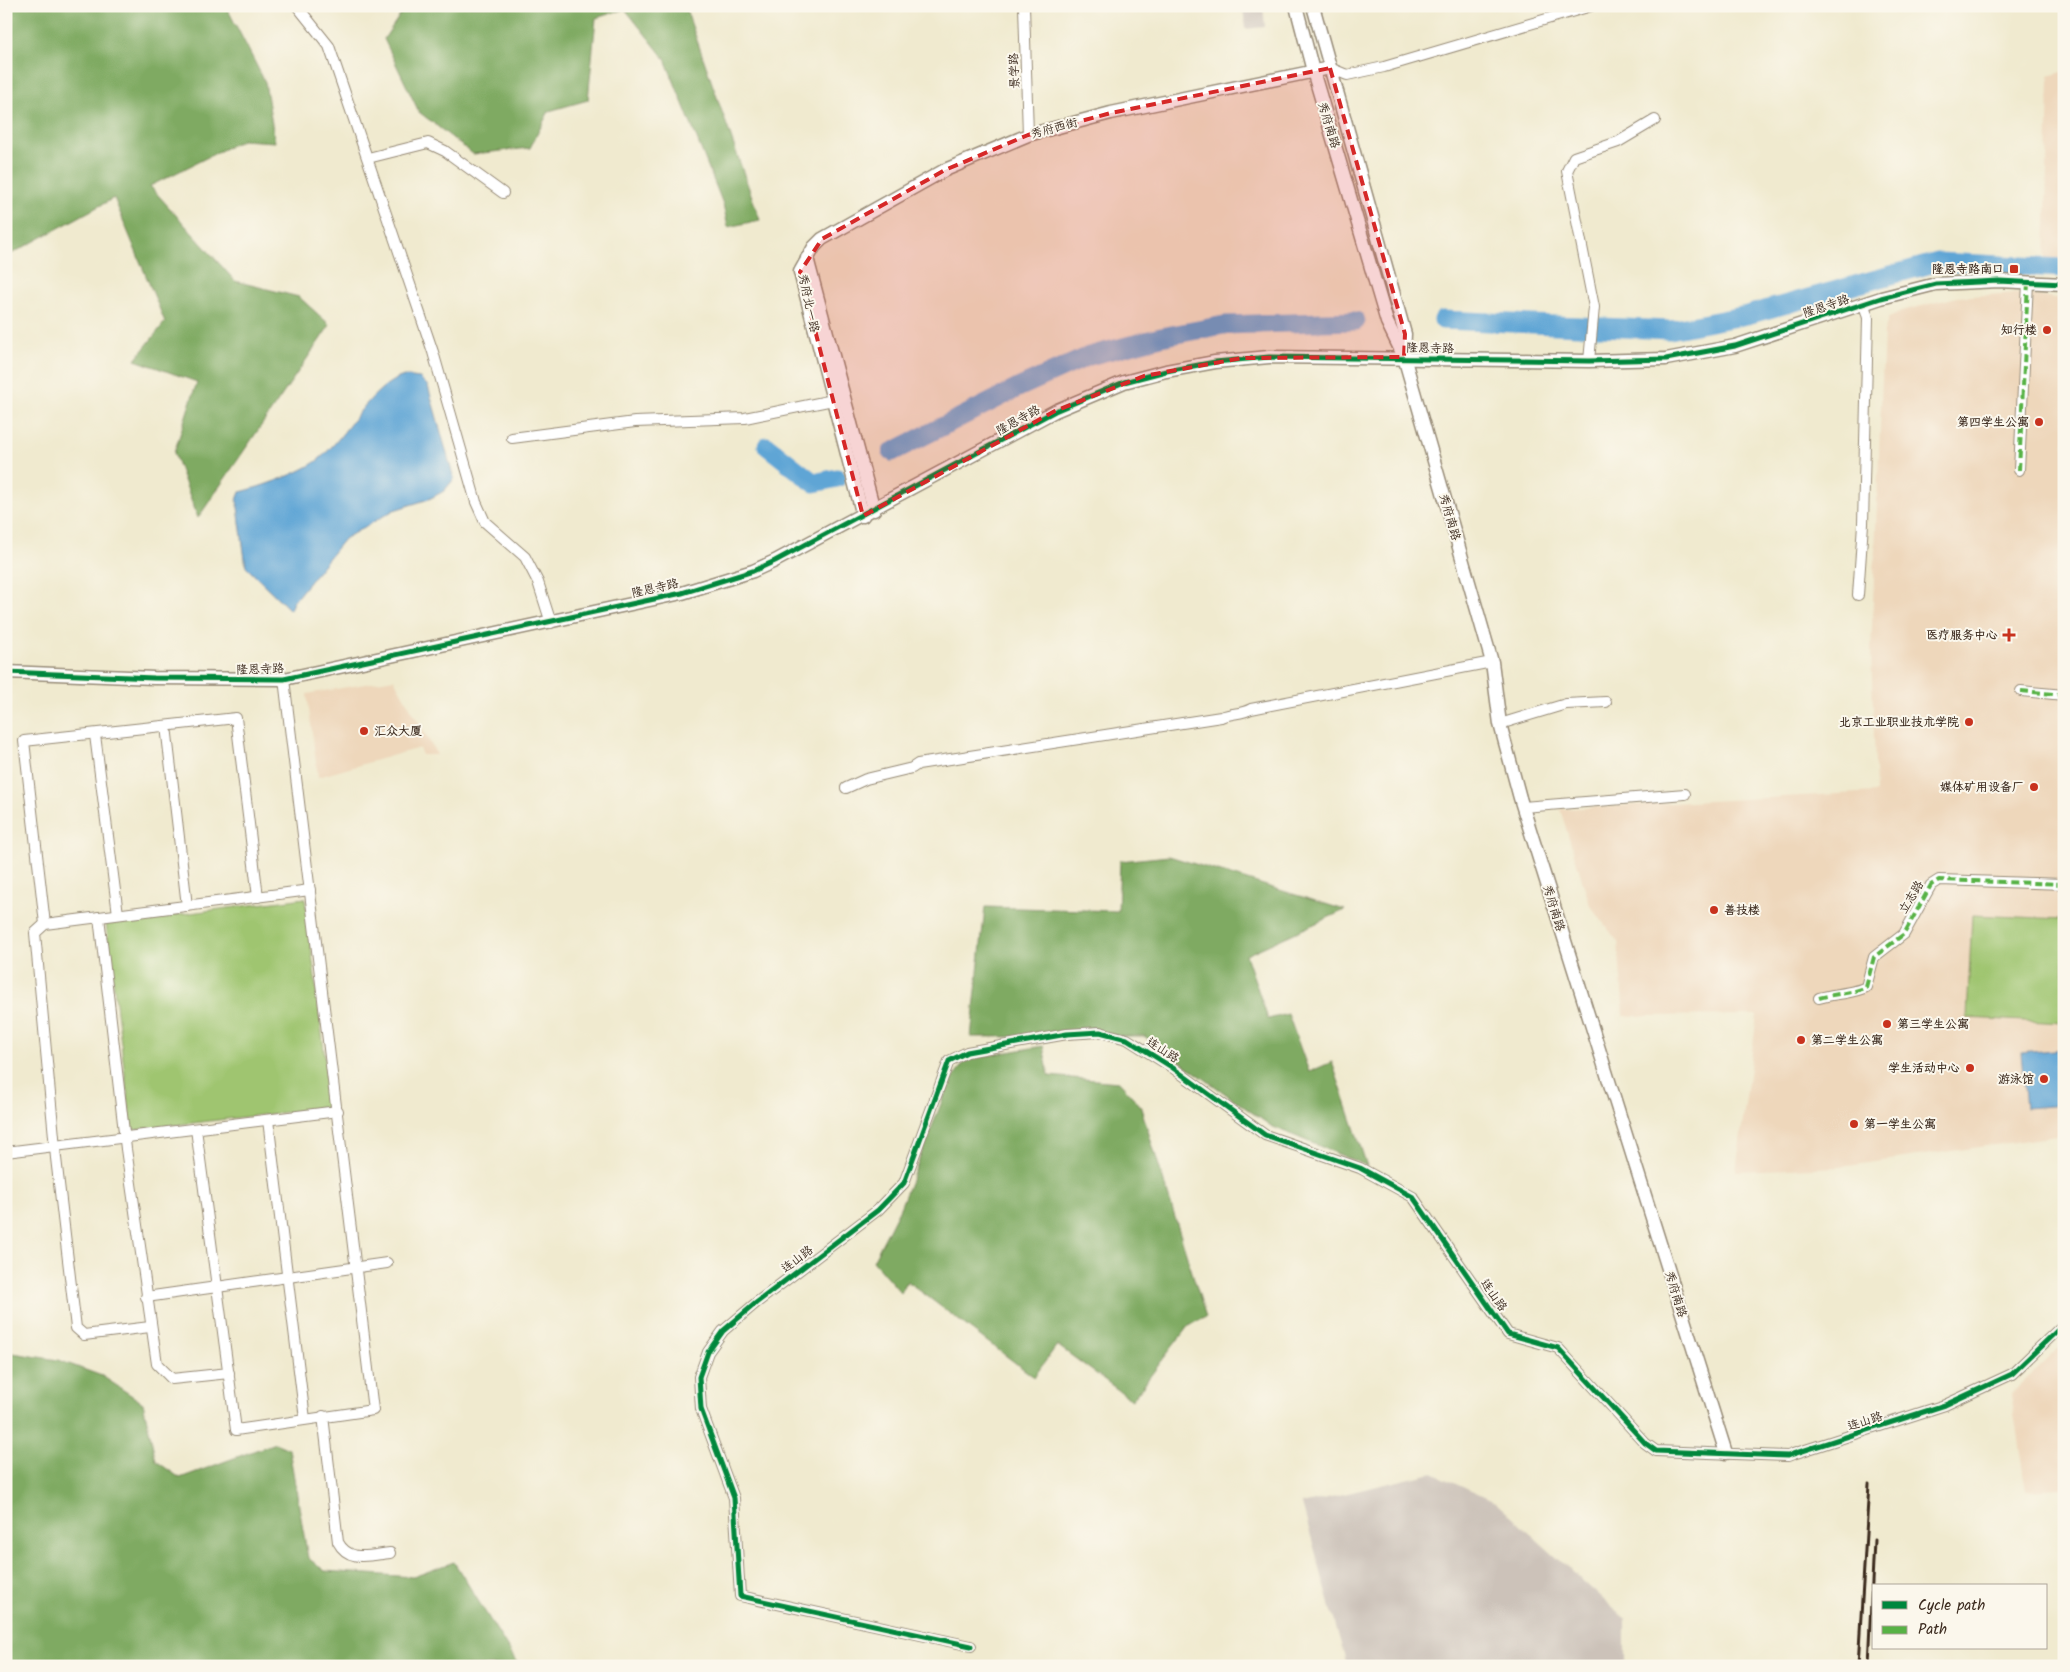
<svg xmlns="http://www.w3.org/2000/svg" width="2070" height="1672" font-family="Kalam,'LXGW WenKai TC',sans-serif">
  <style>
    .built { fill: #eed7bb }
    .industrial { fill: #ccc2b9 }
    .green { fill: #9fc56f; stroke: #6d7846 }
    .forest { fill: #7faa62; stroke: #5d6a40 }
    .water { fill: #5fa5d5; stroke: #4d687a }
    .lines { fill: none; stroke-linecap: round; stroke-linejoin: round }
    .river { stroke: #5fa5d5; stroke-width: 19 }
    .minor-casing { stroke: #968a76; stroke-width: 12 }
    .tertiary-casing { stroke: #968a76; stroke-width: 15 }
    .minor { stroke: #fff; stroke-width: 10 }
    .tertiary { stroke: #fff; stroke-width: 12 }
    .rail { stroke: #3b2a1e; stroke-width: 3 }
    .quiet { stroke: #57b245; stroke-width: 4; stroke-dasharray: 8 4; stroke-linecap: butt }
    .cycleway-casing { stroke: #fbf7ec; stroke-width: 8 }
    .cycleway { stroke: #00873e; stroke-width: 5 }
    .marked { fill: #d62828; fill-opacity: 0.2; stroke: #d62828; stroke-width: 4; stroke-dasharray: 10 6; stroke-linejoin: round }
    .poi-dot { fill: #c8321e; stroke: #fbf7ec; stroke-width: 2 }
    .labels { text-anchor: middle; stroke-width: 4; stroke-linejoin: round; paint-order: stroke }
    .street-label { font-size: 12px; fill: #3b2a1e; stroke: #fbf7ec }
    .poi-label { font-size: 12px; font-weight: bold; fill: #3b2a1e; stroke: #fbf7ec; text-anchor: end }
  </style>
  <rect width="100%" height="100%" fill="#fbf7ec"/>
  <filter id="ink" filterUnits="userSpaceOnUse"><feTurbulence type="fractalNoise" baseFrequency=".02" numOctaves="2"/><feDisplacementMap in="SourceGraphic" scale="10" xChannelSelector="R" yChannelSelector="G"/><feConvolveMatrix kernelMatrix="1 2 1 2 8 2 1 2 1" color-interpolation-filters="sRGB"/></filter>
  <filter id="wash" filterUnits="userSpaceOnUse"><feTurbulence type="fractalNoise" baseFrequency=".0096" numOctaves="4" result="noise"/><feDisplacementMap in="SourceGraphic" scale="20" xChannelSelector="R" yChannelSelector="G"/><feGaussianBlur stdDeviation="1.12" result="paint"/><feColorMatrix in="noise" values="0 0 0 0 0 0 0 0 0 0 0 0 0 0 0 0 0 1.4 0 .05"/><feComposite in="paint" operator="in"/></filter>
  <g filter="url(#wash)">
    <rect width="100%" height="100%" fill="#f0eacf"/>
    <!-- built -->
    <g class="built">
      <polygon points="2064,71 2064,262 2045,262 2049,76"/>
      <polygon points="2017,293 2064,299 2064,1135 1841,1167 1736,1171 1757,1015 1624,1016 1618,942 1590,905 1560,809 1876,792 1871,651 1884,331 1889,317 1902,311 1957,297"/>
      <polygon points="394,679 437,755 422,755 419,748 318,777 307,694"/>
      <polygon points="2064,1343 2064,1489 2026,1491 2011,1394"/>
    </g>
    <!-- industrial -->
    <g class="industrial">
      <polygon points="1243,6 1263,6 1265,27 1245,29"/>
      <polygon points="1432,1473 1495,1502 1625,1619 1625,1660 1619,1666 1347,1666 1302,1504"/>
    </g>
    <!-- green -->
    <g class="green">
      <polygon points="305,898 331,1107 132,1130 106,924"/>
      <polygon points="1972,915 2064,919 2064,1023 1967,1018"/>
    </g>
    <!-- forest -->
    <g class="forest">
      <polygon points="6,6 226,6 265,82 275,142 242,140 150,186 235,281 299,297 330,325 198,518 174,453 197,382 135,360 165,322 114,198 11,254 6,243"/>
      <polygon points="406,6 685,6 760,220 728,227 723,204 665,59 625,9 596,18 588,100 549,111 530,148 473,154 419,112 384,39"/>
      <polygon points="1169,856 1345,910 1246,955 1268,1019 1288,1014 1309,1072 1332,1062 1367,1166 1271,1126 1144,1036 971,1037 985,907 1118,911 1120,861"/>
      <polygon points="1043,1046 1049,1076 1119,1082 1140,1105 1206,1317 1189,1325 1132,1400 1057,1345 1034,1377 907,1281 901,1293 873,1261 900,1208 950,1081 967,1059"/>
      <polygon points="6,1352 58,1360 102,1376 143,1403 156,1461 180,1478 275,1443 289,1449 308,1558 325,1571 413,1577 454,1562 519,1666 6,1666"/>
    </g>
    <!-- water -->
    <g class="water">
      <path d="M 404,376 L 420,378 L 428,386 L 454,479 L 444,491 L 429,499 L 394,510 L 344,539 L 293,602 L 290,610 L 246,567 L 237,500 L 240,492 C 261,487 301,473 318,460 C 346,438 369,386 404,376 Z"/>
      <polygon points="2064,1049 2064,1105 2026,1108 2021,1053"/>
    </g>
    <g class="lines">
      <!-- river -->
      <g class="river">
        <polyline points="1443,320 1670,330 1747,315 1938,262 2064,268"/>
        <polyline points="767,446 814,483 837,478"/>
        <polyline points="892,452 1020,387 1089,356 1161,337 1224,325 1356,321"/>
      </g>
    </g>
  </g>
  <g filter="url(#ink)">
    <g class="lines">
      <!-- minor casing -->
      <g class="minor-casing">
        <g id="minor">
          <polyline points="297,6 329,46 433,352 476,502 485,522 525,557 538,582 551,623"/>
          <polyline points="1024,6 1028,135"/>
          <polyline points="1330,68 1347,75 1384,67 1591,6"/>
          <polyline points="368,158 428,143 445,151 503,193"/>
          <polyline points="1589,361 1594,307 1567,171 1574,157 1618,142 1655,120"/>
          <polyline points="512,438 635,422 745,418 833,400"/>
          <polyline points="2019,470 2028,282"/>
          <polyline points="1858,595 1863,524 1868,318 1864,304"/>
          <polyline points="2021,691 2064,695"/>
          <polyline points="1500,724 1566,704 1606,702"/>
          <polyline points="166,726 187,906"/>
          <polyline points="95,735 118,914"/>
          <path d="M 846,788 L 866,779 L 912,768 L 918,764 L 1221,717 C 1232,713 1242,714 1251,709 L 1492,662"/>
          <polyline points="1523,807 1685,794"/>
          <polyline points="99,917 126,1149 157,1364 172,1379 229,1373"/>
          <polyline points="45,924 24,741 236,718 258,897"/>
          <path d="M 1819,998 C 1832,994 1856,993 1866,987 L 1874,957 L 1904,934 L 1931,885 L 1939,880 L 2064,884"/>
          <polyline points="268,1120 305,1419"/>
          <polyline points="196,1129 236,1430 373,1410 284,679"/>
          <polyline points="6,1152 338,1111"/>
          <polyline points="146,1297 387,1263"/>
          <polyline points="150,1327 84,1335 76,1328 56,1158 35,933 45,924 310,890"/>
          <path d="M 323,1416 L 338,1542 C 349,1563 370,1555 390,1553"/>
          <polyline points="971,1646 740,1596 734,1498 701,1409 699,1377 708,1352 723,1331 756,1303 878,1210 904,1183 949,1061 967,1052 1067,1034 1100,1032 1127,1039 1173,1068 1265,1135 1360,1168 1413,1197 1508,1334 1558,1348 1645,1443 1656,1451 1788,1456 1793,1454 1945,1405 2012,1374 2064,1324"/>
        </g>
      </g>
      <!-- tertiary casing -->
      <g class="tertiary-casing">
        <g id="tertiary">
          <polyline points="1296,6 1313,71 1387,322 1404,357 1492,662 1500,724 1520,798 1726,1453"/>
          <polyline points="1313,6 1405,334 1404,354"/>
          <polyline points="807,258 874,510"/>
          <polyline points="863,516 800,272 814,247 822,239 945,170 1028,135 1111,113 1330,68"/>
          <polyline points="6,672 154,678 284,679 682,593 753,571 775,561 1055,411 1124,382 1166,371 1215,362 1269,357 1589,361 1666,359 1735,346 1881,298 1936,284 1999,281 2064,284"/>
        </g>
      </g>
      <!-- minor -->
      <use href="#minor" class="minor"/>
      <!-- tertiary -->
      <use href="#tertiary" class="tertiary"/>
      <!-- rail -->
      <g class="rail">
        <polyline points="1858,1666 1869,1484"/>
        <polyline points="1868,1666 1874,1540"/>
      </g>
      <!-- quiet -->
      <g class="quiet">
        <polyline points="2019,470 2028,282"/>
        <polyline points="2021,691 2064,695"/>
        <path d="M 1819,998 C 1832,994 1856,993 1866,987 L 1874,957 L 1904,934 L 1931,885 L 1939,880 L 2064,884"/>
      </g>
      <!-- cycleway casing -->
      <g class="cycleway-casing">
        <g id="cycleway">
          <polyline points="6,672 154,678 284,679 682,593 753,571 775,561 1055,411 1124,382 1166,371 1215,362 1269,357 1589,361 1666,359 1735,346 1881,298 1936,284 1999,281 2064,284"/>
          <polyline points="971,1646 740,1596 734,1498 701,1409 699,1377 708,1352 723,1331 756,1303 878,1210 904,1183 949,1061 967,1052 1067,1034 1100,1032 1127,1039 1173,1068 1265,1135 1360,1168 1413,1197 1508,1334 1558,1348 1645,1443 1656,1451 1788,1456 1793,1454 1945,1405 2012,1374 2064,1324"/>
        </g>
      </g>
      <!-- cycleway -->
      <use href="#cycleway" class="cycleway"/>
    </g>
  </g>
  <!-- marked area -->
  <path class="marked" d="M 1330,68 L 1405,334 L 1404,357 L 1242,358 L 1144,376 L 1055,411 L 863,516 L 800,272 L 822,239 L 945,170 L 1028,135 L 1111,113 Z"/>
  <!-- markers -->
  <g class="poi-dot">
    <rect x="2009" y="264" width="10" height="10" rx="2.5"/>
    <circle cx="2047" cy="330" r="5"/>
    <circle cx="2039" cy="422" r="5"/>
    <path d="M2006.5 627.5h5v5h5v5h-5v5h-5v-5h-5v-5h5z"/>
    <circle cx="1969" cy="722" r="5"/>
    <circle cx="364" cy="731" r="5"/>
    <circle cx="2034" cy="787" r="5"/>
    <circle cx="1714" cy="910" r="5"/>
    <circle cx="1887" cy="1024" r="5"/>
    <circle cx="1801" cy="1040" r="5"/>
    <circle cx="1970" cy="1068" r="5"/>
    <circle cx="2044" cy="1079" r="5"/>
    <circle cx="1854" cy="1124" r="5"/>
  </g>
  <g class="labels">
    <!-- street labels -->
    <g class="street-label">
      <text transform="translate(1014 71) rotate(-92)" y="4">景学路</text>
      <text transform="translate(1329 125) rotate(73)" y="4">秀府南路</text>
      <text transform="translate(1054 128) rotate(-15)" y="4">秀府西街</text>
      <text transform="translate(809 303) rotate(78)" y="4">秀府北一路</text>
      <text transform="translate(1826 306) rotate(-19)" y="4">隆恩寺路</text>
      <text transform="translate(1430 348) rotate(1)" y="4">隆恩寺路</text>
      <text transform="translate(1018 420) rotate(-29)" y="4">隆恩寺路</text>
      <text transform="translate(1450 517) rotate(74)" y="4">秀府南路</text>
      <text transform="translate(655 588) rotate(-13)" y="4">隆恩寺路</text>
      <text transform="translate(260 669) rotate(-2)" y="4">隆恩寺路</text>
      <text transform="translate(1911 897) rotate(-59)" y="4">立志路</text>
      <text transform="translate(1554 908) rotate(73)" y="4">秀府南路</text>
      <text transform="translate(1163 1050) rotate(33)" y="4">连山路</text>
      <text transform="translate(797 1259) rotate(-37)" y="4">连山路</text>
      <text transform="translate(1676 1294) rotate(73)" y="4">秀府南路</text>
      <text transform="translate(1494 1295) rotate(55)" y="4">连山路</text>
      <text transform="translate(1865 1421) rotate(-18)" y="4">连山路</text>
    </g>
    <!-- poi labels -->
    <g class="poi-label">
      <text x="2004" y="273">隆恩寺路南口</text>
      <text x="2037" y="334">知行楼</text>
      <text x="2029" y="426">第四学生公寓</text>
      <text x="1998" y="639">医疗服务中心</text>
      <text x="1959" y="726">北京工业职业技术学院</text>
      <text x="374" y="735" text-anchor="start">汇众大厦</text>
      <text x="2024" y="791">媒体矿用设备厂</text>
      <text x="1724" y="914" text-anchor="start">善技楼</text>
      <text x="1897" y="1028" text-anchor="start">第三学生公寓</text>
      <text x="1811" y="1044" text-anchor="start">第二学生公寓</text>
      <text x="1960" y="1072">学生活动中心</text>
      <text x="2034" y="1083">游泳馆</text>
      <text x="1864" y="1128" text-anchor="start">第一学生公寓</text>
    </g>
  </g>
  <!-- margin -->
  <rect width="2070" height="1672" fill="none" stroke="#fbf7ec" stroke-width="25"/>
  <!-- legend -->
  <rect x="1872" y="1584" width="175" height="65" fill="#fbf7ec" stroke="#aea59a"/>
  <rect x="1882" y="1601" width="25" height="8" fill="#00873e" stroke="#aea59a"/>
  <text x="1918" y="1610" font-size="15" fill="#3b2a1e">Cycle path</text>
  <rect x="1882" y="1626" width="25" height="8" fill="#57b245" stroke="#aea59a"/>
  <text x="1918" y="1634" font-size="15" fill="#3b2a1e">Path</text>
</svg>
